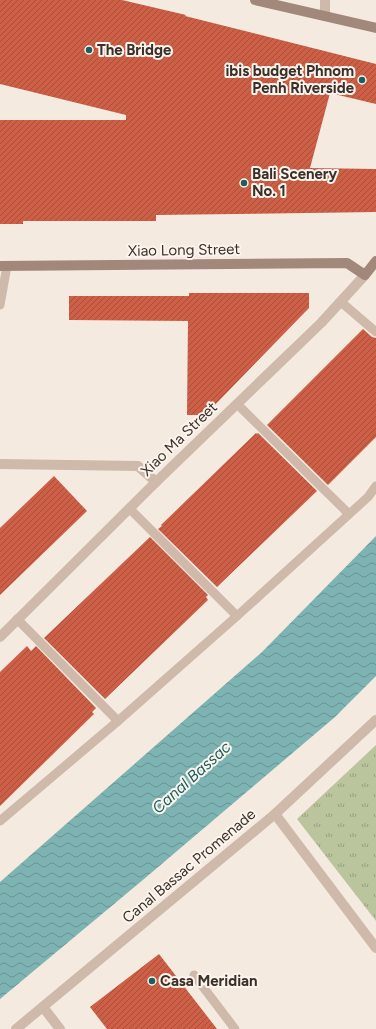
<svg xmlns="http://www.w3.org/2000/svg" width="376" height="1029" font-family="Figtree,sans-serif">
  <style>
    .grass { fill: url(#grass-tufts) }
    .water { fill: url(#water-waves) }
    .building { fill: url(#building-hatch) }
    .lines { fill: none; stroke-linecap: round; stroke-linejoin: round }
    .service { stroke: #ceb9aa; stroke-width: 9 }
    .pedestrian { stroke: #ceb9aa; stroke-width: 10 }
    .minor { stroke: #ceb9aa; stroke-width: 10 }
    .tertiary { stroke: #ceb9aa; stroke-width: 10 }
    .secondary { stroke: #a2877b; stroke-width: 10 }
    .poi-dot { fill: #1c5f60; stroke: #fbf4ed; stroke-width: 1.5 }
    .labels { text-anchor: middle; stroke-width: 4; stroke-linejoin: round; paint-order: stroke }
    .poi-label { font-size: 15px; font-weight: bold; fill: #3b2f2a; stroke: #fbf4ed; text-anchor: start }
    .street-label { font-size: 15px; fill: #3b2f2a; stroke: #fbf4ed }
    .water-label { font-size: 16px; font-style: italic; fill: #1c5f60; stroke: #fbf4ed }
  </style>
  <defs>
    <pattern id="grass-tufts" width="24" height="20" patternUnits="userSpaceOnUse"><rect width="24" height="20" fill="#bac59e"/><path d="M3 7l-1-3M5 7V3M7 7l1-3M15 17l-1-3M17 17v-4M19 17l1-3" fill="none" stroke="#98a081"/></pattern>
    <pattern id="water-waves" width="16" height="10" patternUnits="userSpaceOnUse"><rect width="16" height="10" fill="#7db4b3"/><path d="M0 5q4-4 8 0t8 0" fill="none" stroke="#689392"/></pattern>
    <pattern id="building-hatch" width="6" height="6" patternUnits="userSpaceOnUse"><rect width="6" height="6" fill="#cc5f46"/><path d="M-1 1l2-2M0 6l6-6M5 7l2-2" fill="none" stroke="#a74f3b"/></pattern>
  </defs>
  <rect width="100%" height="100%" fill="#f5eae0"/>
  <!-- grass -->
  <polygon class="grass" points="376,745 376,921 297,819"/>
  <!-- water -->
  <polygon class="water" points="376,536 376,676 335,717 144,879 0,999 0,882 262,652"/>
  <!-- building -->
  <g class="building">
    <polygon points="0,0 122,0 186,15 185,16 376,64 376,104 330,93 310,168 376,169 376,212 156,215 156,221 23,221 23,224 0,224 0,120 126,120 126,115 0,84"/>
    <polygon points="189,293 309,293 309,308 205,415 187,415 188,321 69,320 69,296 189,296"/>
    <polygon points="363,329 372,337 376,338 376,437 328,485 267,425"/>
    <polygon points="256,433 257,434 258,433 317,491 217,587 158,529 162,526 161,525"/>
    <polygon points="54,476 87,511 0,595 0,528"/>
    <polygon points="150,537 208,595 206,597 208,600 105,699 44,638"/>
    <polygon points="27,646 31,651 36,646 96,708 92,712 94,714 0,806 0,672"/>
    <polygon points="159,954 217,1029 107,1029 90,1007"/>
  </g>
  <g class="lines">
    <!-- service -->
    <g class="service">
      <polyline points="341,302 376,332"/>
      <polyline points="0,305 7,266"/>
      <polyline points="237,404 349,514"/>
      <polyline points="130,509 237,616"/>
      <polyline points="17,619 118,721"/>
      <polyline points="0,821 118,721 237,616 368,497 376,486"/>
      <polyline points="194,975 235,1029"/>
    </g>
    <!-- pedestrian -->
    <polyline class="pedestrian" points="16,1029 275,814 376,720"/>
    <!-- minor -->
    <g class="minor">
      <polyline points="325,16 325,0"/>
      <polyline points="0,464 138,466 156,482"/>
      <polyline points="275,814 376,948"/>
      <polyline points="43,1007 60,1029"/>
    </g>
    <!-- tertiary -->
    <polyline class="tertiary" points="0,637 156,482 321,323 365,275"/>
    <!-- secondary -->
    <g class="secondary">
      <polyline points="255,0 376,28"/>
      <polyline points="0,266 347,263 365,275 376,261"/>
    </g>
  </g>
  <!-- markers -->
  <g class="poi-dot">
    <circle cx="89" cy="50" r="4"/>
    <circle cx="362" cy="80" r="4"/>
    <circle cx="244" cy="183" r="4"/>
    <circle cx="152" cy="981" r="4"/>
  </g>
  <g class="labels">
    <!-- poi labels -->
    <g class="poi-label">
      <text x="97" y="55">The Bridge</text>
      <text x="354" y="76" text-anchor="end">ibis budget Phnom<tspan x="354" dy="17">Penh Riverside</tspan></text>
      <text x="252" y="179">Bali Scenery<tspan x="252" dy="17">No. 1</tspan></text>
      <text x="160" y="986">Casa Meridian</text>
    </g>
    <!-- street labels -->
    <g class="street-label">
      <text transform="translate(184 250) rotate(-1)" y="5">Xiao Long Street</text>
      <text transform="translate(179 439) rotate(-44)" y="5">Xiao Ma Street</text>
      <text transform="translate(189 866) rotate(-40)" y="5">Canal Bassac Promenade</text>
    </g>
    <!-- water labels -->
    <g class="water-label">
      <text transform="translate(191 777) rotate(-42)" y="6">Canal Bassac</text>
    </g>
  </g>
</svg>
